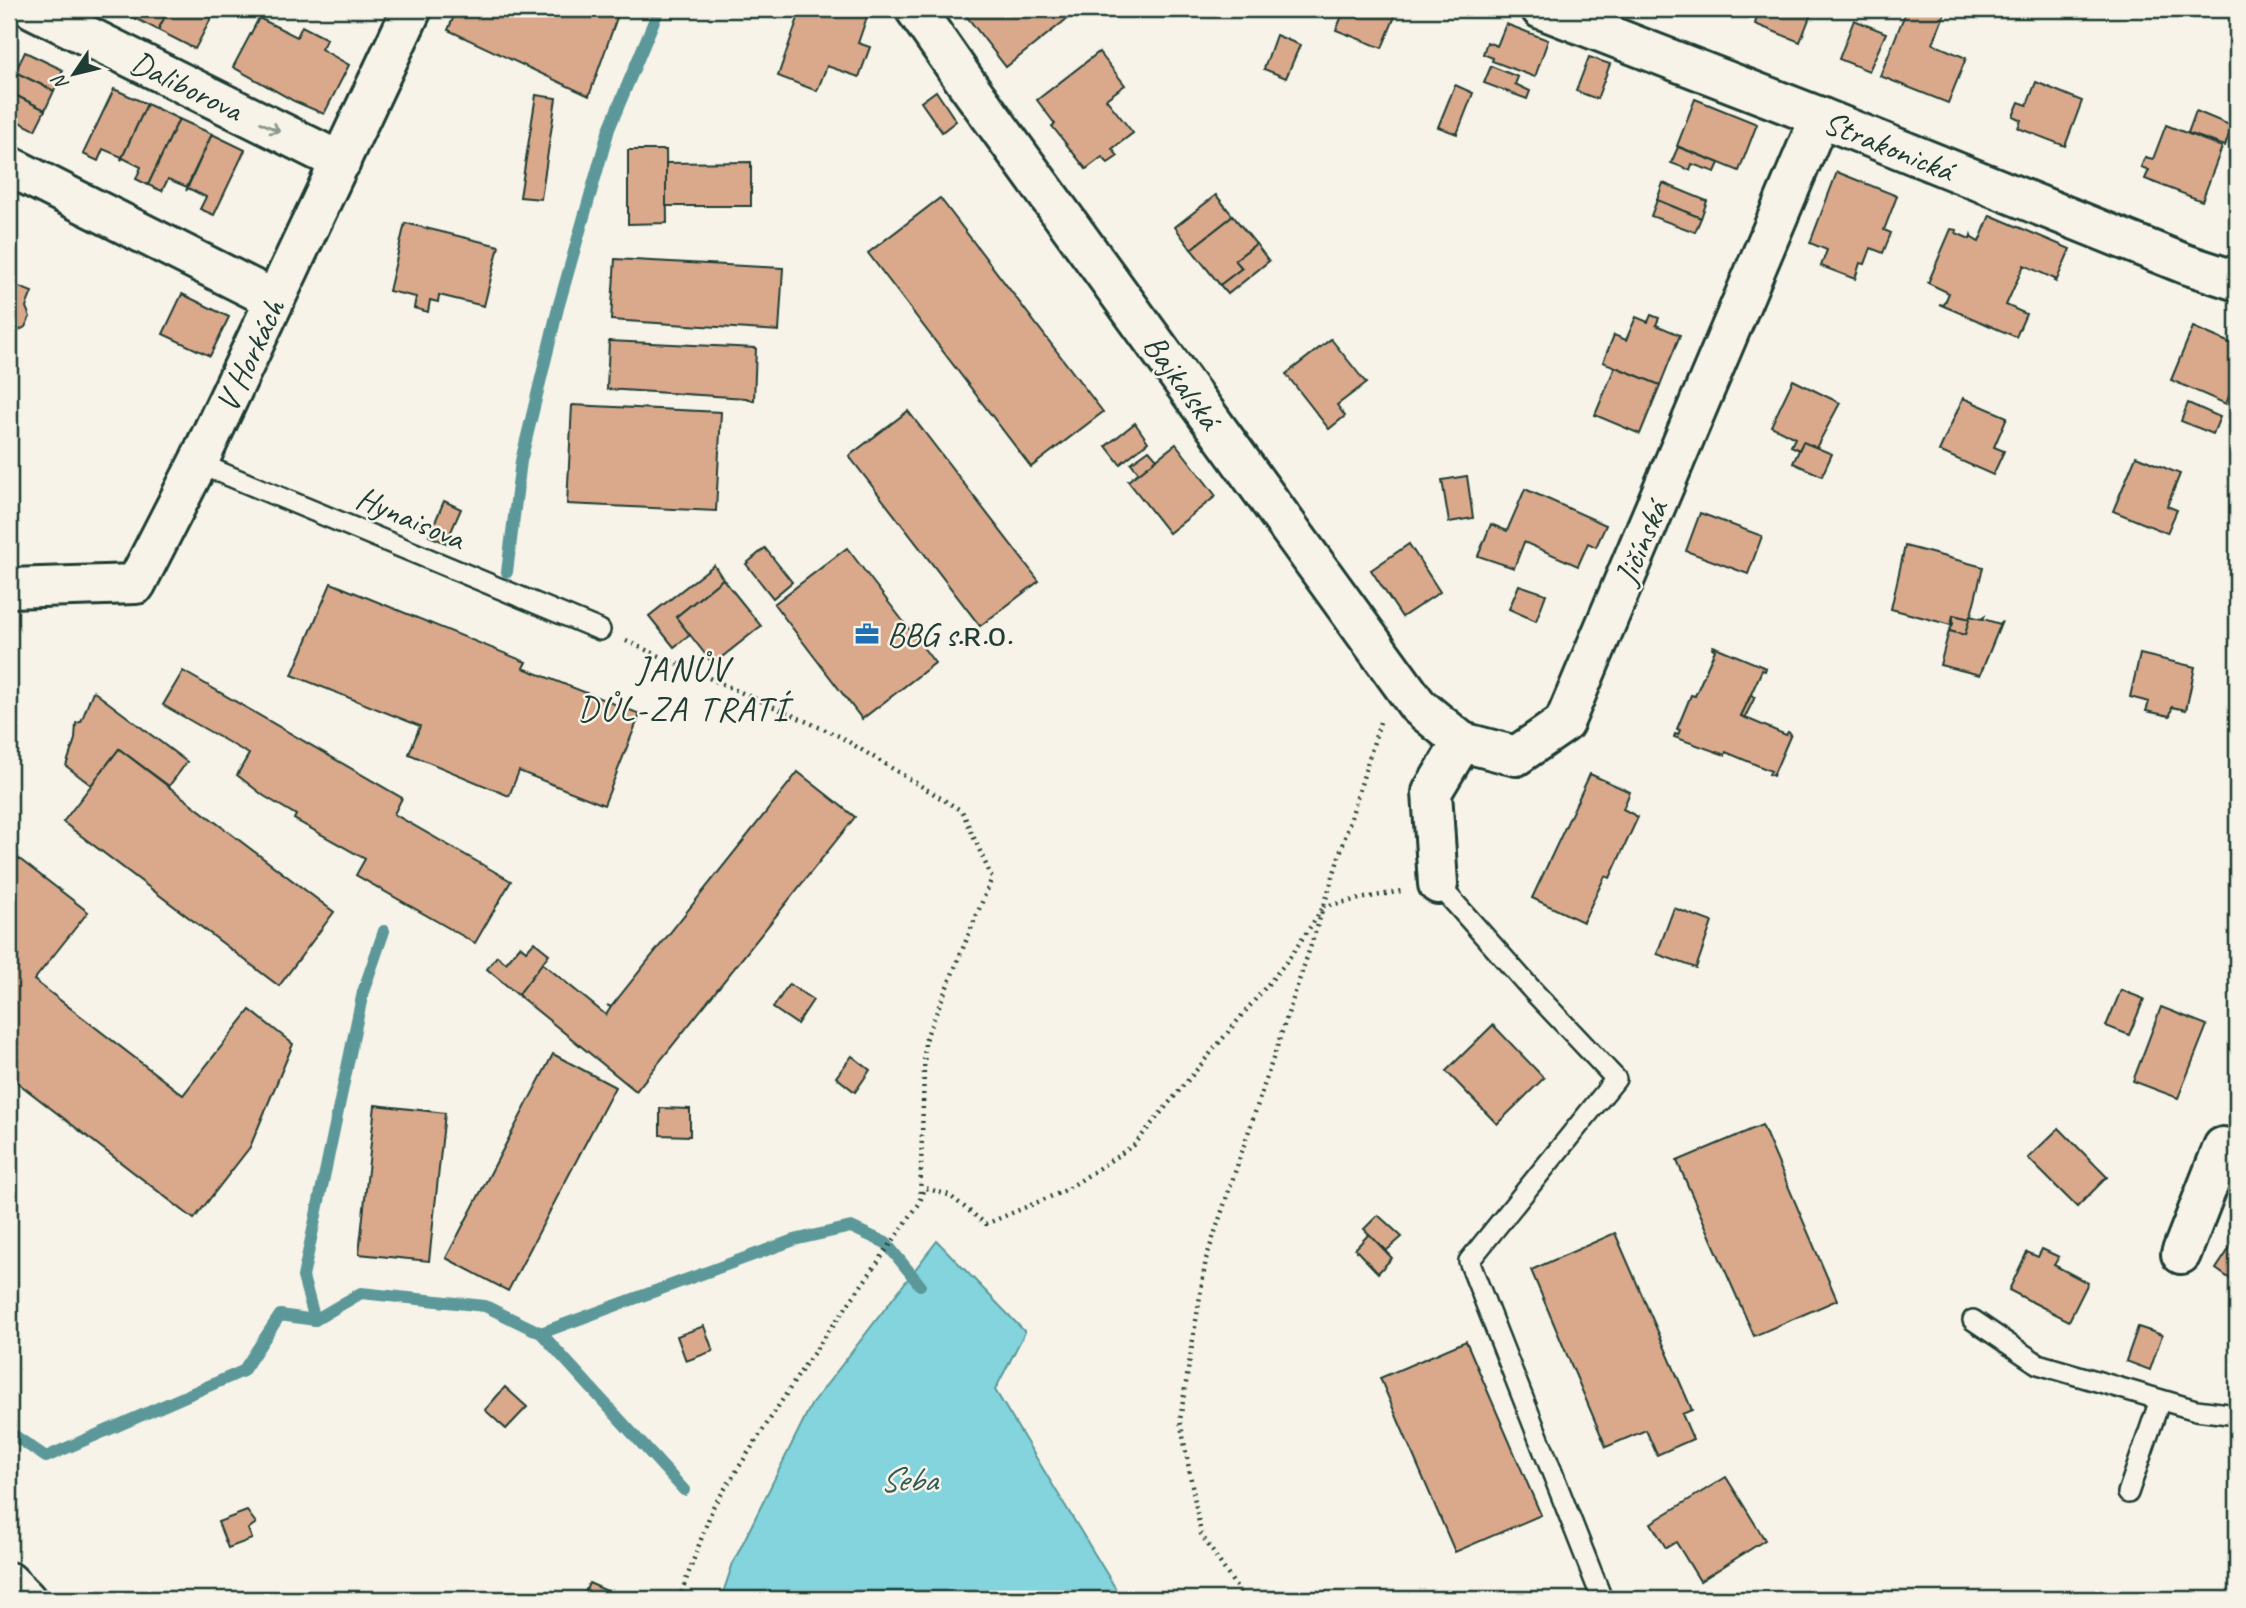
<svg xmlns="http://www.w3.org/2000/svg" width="2246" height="1608" font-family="Caveat,sans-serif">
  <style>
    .water { fill: #83d4dd; stroke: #5b9899; stroke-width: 2 }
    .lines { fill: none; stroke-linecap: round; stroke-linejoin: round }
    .stream { stroke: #5b9899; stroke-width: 12 }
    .building { fill: #daa98c; stroke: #1f3d34; stroke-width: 2 }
    .service-casing { stroke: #1f3d34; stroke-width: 24 }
    .minor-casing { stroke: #1f3d34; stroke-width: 44 }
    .path { stroke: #1f3d34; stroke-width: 4.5; stroke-dasharray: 2 5; stroke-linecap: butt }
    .service { stroke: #f7f3e8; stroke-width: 19 }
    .minor { stroke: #f7f3e8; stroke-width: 38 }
    .oneway { stroke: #8b988e }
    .labels { text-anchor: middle; stroke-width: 5; stroke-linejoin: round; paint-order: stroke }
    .street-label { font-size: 33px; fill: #1f3d34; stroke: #f7f3e8 }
    .poi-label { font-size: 33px; fill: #1f3d34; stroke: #f7f3e8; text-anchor: start }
    .neighbourhood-label { font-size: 35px; letter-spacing: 2px; fill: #1f3d34; stroke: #f7f3e8 }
    .water-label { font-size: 35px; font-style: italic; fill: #335b56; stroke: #f7f3e8 }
  </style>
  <rect width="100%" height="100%" fill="#f7f3e8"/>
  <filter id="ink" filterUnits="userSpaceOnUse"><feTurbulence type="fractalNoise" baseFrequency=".0143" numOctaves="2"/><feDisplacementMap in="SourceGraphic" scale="14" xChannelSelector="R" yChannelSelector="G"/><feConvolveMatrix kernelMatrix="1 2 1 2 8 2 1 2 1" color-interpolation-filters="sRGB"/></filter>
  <g filter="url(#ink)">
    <!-- water -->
    <polygon class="water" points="937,1241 1025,1332 995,1390 1122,1599 721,1599 733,1563 811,1405"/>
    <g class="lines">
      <!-- stream -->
      <g class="stream">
        <polyline points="507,572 521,461 558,308 609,129 659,9"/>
        <polyline points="315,1320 303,1277 363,992 384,931"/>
        <polyline points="541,1333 794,1240 851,1227 886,1243 920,1285"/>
        <polyline points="9,1432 46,1457 243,1371 280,1315 315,1320 361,1293 485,1306 541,1333 684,1490"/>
      </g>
    </g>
    <!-- building -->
    <g class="building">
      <polygon points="123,9 169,9 158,30 121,11"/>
      <polygon points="169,9 216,9 195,49 158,30"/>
      <polygon points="457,9 620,9 589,96 448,30"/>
      <polygon points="791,9 864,9 869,11 858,43 870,47 859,77 827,66 817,91 778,76 798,18 789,16"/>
      <polygon points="961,9 1061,9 1068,18 1006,67"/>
      <polygon points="1345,9 1398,9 1382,48 1336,30"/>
      <polygon points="1749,9 1813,9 1800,42 1755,24 1757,16 1747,13"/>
      <polygon points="1907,9 1946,10 1933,44 1966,58 1948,103 1880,76"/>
      <polygon points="259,18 297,37 302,26 327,39 321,49 349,65 324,114 294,101 233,67"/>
      <polygon points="1854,20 1886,33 1869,71 1839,59"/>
      <polygon points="1506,24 1548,40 1535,77 1492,61 1493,58 1483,54 1487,42 1497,46"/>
      <polygon points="1276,35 1300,45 1286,78 1264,69"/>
      <polygon points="25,52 63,70 54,91 15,72"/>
      <polygon points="1099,52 1125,85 1106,99 1133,133 1112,149 1118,156 1108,163 1102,157 1086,169 1052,126 1055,124 1037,100"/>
      <polygon points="1589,57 1610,64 1597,99 1576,91"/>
      <polygon points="1491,66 1518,77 1515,84 1530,91 1527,99 1484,83"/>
      <polygon points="15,72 54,91 45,110 9,92 9,85"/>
      <polygon points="2036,82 2082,101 2065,146 2018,128 2021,120 2013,116 2019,102 2027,105"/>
      <polygon points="1455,85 1473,93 1457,134 1438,127"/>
      <polygon points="114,89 147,104 121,160 122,157 103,149 98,161 83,154"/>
      <polygon points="936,91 956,121 942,132 921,102"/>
      <polygon points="9,92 45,110 35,130 9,117"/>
      <polygon points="536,95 556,98 541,199 520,197"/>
      <polygon points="1695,99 1757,124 1739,171 1677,146"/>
      <polygon points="147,104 179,119 148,185 136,179 141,167 123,158 121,160"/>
      <polygon points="2196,111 2232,126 2225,146 2188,133"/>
      <polygon points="179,119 212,134 187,187 168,179 162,191 148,185"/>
      <polygon points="2166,125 2222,147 2202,201 2145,179 2149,170 2141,167 2145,157 2153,159"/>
      <polygon points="212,134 245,150 214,215 200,209 206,197 188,188 186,191"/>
      <polygon points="1678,147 1719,163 1715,172 1692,164 1690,170 1671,163"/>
      <polygon points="628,150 666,150 667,223 628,224"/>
      <polygon points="751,162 751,206 666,206 666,163"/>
      <polygon points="1837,172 1897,196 1884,230 1891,233 1883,253 1871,248 1865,264 1860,263 1855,279 1821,266 1827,250 1810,243"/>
      <polygon points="1663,183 1707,201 1701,218 1657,200"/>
      <polygon points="1216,195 1233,216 1191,249 1175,227"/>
      <polygon points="940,198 1103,412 1031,467 868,253"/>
      <polygon points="1657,200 1701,218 1695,232 1651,216"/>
      <polygon points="1990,215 2070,249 2056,282 2054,281 2055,279 2024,265 2006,305 2026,314 2016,337 1939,304 1944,305 1949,293 1928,283 1951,229 1957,230 1956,233 1970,239 1971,235 1972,238 1979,242"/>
      <polygon points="1233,216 1256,244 1235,260 1242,268 1220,285 1191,249"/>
      <polygon points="405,223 499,246 484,306 439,295 438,302 430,300 428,312 414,308 416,297 389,291"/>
      <polygon points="1256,244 1269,261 1228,294 1220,285 1242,268 1235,260"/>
      <polygon points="615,259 783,268 779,331 611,320"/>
      <polygon points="9,283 32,292 26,307 30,317 25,327 16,332 10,348 9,347"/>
      <polygon points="182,294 229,317 210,356 163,334"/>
      <polygon points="1651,315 1659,318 1656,325 1680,335 1660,385 1603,362 1614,335 1626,340 1636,317 1648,322"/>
      <polygon points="2193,327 2237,346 2237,376 2226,404 2171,380"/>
      <polygon points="1331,339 1366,383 1337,405 1345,416 1329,429 1286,374"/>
      <polygon points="609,341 756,348 754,401 746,398 607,389"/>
      <polygon points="1615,367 1660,385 1640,434 1595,415"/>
      <polygon points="1793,380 1840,403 1816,448 1803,442 1799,450 1791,446 1795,438 1771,426"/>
      <polygon points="1963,398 2007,417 1994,447 2004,451 1993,475 1939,451"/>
      <polygon points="2188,403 2220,417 2213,434 2181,421"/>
      <polygon points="572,405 721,412 716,511 567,504"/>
      <polygon points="908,411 1039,581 980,626 849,456"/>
      <polygon points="1135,423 1148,442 1120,464 1106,446"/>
      <polygon points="1803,442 1832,454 1822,476 1793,463"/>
      <polygon points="1176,444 1216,496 1169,533 1128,481"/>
      <polygon points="1149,450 1157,459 1139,473 1131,463"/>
      <polygon points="2136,456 2180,474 2167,506 2177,510 2167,533 2113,511"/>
      <polygon points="1467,476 1473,518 1449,522 1442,480"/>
      <polygon points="1525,489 1606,525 1596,547 1588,543 1578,566 1524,542 1514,568 1478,556 1491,524 1507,531"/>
      <polygon points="444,501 461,509 446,543 429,536"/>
      <polygon points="1700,513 1762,536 1748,574 1686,551"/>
      <polygon points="1409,544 1440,592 1402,617 1371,570"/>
      <polygon points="1905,546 1983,567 1970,619 1953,615 1951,625 1891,609"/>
      <polygon points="765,548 792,582 773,598 746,564"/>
      <polygon points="847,548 935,663 862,719 774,604"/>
      <polygon points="714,565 723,579 676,617 690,635 674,647 649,616"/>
      <polygon points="723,579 761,626 713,664 676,617"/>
      <polygon points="331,583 526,662 523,668 640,714 604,805 519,771 509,796 409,754 420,726 292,675"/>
      <polygon points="1519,585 1546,594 1536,621 1509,609"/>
      <polygon points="1953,615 1970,619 1965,635 1949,631 1953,624"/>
      <polygon points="1970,616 1981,619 1984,617 1983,619 2000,624 2002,621 1980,675 1940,665 1949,631 1965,635"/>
      <polygon points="1713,646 1766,668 1765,671 1762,670 1741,716 1786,735 1788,732 1791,734 1773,776 1769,774 1771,771 1726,752 1725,755 1674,737 1675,734 1678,735 1680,730 1677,729 1691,695 1695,696 1715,650 1712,648"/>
      <polygon points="2140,654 2195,667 2186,710 2172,707 2170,716 2146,711 2149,702 2130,697"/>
      <polygon points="183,671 402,798 394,814 511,881 475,943 356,875 365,859 294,819 296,815 264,796 237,775 249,754 163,705"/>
      <polygon points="93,691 187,762 169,786 119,749 91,785 66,766 75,739 76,723 81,722"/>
      <polygon points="1751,695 1755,697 1745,717 1741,716"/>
      <polygon points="119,749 334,912 279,986 63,822"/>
      <polygon points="798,772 855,817 636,1091 518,995 542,963 606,1015 611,1007 607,1005 611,1007"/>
      <polygon points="1590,774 1630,792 1623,809 1638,817 1610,878 1605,876 1583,922 1532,898"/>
      <polygon points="9,851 88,912 34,980 183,1095 250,1010 293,1044 250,1147 194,1219 9,1076"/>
      <polygon points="1674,908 1712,922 1696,968 1657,954"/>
      <polygon points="534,942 549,954 518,995 487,969 497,956 506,963 520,946 526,951"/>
      <polygon points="789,984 813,1000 797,1024 773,1008"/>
      <polygon points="2121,990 2144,999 2129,1035 2106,1026"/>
      <polygon points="2161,1007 2207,1025 2178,1098 2133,1081"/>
      <polygon points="1493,1025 1544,1078 1497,1124 1446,1071"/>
      <polygon points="553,1054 615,1087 508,1291 446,1258"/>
      <polygon points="852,1056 870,1070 855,1092 836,1077"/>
      <polygon points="375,1105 445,1113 429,1261 359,1254"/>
      <polygon points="660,1108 690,1109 690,1136 660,1135"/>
      <polygon points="1762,1125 1837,1300 1754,1336 1677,1161"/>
      <polygon points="2059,1128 2107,1177 2077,1207 2028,1158"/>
      <polygon points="1378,1215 1402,1237 1386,1251 1364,1229"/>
      <polygon points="1615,1233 1692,1410 1682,1414 1693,1439 1657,1455 1646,1430 1606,1447 1531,1270"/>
      <polygon points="1369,1234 1392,1258 1378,1273 1355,1249"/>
      <polygon points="2237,1237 2237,1284 2216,1269"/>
      <polygon points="2042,1249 2059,1257 2054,1265 2088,1283 2069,1321 2009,1290 2027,1252 2038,1257"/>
      <polygon points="704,1326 713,1351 686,1361 677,1336"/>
      <polygon points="2138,1327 2162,1335 2150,1370 2126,1361"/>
      <polygon points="1466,1341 1541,1515 1455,1552 1380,1378"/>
      <polygon points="505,1387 527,1407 506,1429 485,1410"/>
      <polygon points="1726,1477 1765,1540 1700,1581 1676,1542 1666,1548 1651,1523"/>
      <polygon points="247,1511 256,1523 248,1529 252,1539 228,1548 218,1522"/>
      <polygon points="589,1583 621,1597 619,1599 582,1599"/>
    </g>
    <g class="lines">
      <!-- service casing -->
      <g class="service-casing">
        <g id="service">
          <polyline points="198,463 600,630"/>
          <polyline points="1438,884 1533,991 1616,1079 1469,1261 1602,1599"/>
          <polyline points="1973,1320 2038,1364 2196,1410 2237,1415"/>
          <polyline points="2128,1493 2160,1400"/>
        </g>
      </g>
      <!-- minor casing -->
      <g class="minor-casing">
        <g id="minor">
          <polyline points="33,9 341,162"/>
          <polyline points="915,9 965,81 1418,706 1462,742"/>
          <polyline points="1541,9 1820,117 2185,264 2237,281"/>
          <polyline points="9,166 275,300"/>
          <polyline points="9,588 136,584 198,463 412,9"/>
          <polyline points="1438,884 1432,792 1462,742 1516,756 1564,723 1820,117"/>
          <polyline points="2181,1254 2223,1147 2237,1150"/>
          <polyline points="9,1582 26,1599"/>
        </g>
      </g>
      <!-- path -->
      <g class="path">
        <polyline points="626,641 839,736 962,811 992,878 925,1040 920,1199"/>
        <polyline points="679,1599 713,1507 805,1365 919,1204 925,1188 949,1195 986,1224 1066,1190 1134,1145 1289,959 1324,906 1380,722"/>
        <polyline points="1244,1599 1201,1534 1180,1420 1206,1259 1324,906 1401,891"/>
      </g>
      <!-- service -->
      <use href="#service" class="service"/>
      <!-- minor -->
      <use href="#minor" class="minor"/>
    </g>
    <!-- one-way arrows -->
    <defs><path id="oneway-shaft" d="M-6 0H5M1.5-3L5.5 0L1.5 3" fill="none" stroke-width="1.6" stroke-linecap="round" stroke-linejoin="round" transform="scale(1.75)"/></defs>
    <use class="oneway" href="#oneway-shaft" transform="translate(270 127) rotate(26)"/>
  </g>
  <!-- icons -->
  <defs>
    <g id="office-bare" transform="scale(1.89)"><path d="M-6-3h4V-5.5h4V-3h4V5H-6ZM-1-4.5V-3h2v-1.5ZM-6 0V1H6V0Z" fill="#1f6fb2" stroke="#f7f3e8" stroke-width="2.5" paint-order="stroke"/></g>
  </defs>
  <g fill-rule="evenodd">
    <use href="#office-bare" x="867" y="634"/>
  </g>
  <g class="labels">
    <!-- street labels -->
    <g class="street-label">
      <text transform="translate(187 85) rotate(26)" y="12">Daliborova</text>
      <text transform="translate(1889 145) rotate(22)" y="12">Strakonická</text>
      <text transform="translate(249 355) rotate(-65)" y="12">V Horkách</text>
      <text transform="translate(1183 381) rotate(54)" y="12">Bajkalská</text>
      <text transform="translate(411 517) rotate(23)" y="12">Hynaisova</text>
      <text transform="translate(1640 542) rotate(-67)" y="12">Jičínská</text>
    </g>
    <!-- poi labels -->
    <g class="poi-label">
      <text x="887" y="646">BBG s.ʀ.ᴏ.</text>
    </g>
    <!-- neighbourhood labels -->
    <g class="neighbourhood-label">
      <text x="683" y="680">JANŮV<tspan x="683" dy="40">DŮL-ZA TRATÍ</tspan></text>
    </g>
    <!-- water labels -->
    <g class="water-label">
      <text x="908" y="1491">Seba</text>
    </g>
  </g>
  <!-- margin -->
  <rect width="2246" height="1608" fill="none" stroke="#f7f3e8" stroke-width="35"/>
  <rect x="18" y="18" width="2211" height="1573" fill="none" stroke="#1f3d34" stroke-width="2.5" filter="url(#ink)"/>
  <!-- north arrow -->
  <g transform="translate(74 74) rotate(235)" stroke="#f7f3e8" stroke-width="5" paint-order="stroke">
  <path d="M0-5L12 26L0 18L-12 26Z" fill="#1f3d34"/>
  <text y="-10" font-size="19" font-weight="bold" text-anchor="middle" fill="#1f3d34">N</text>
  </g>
</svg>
